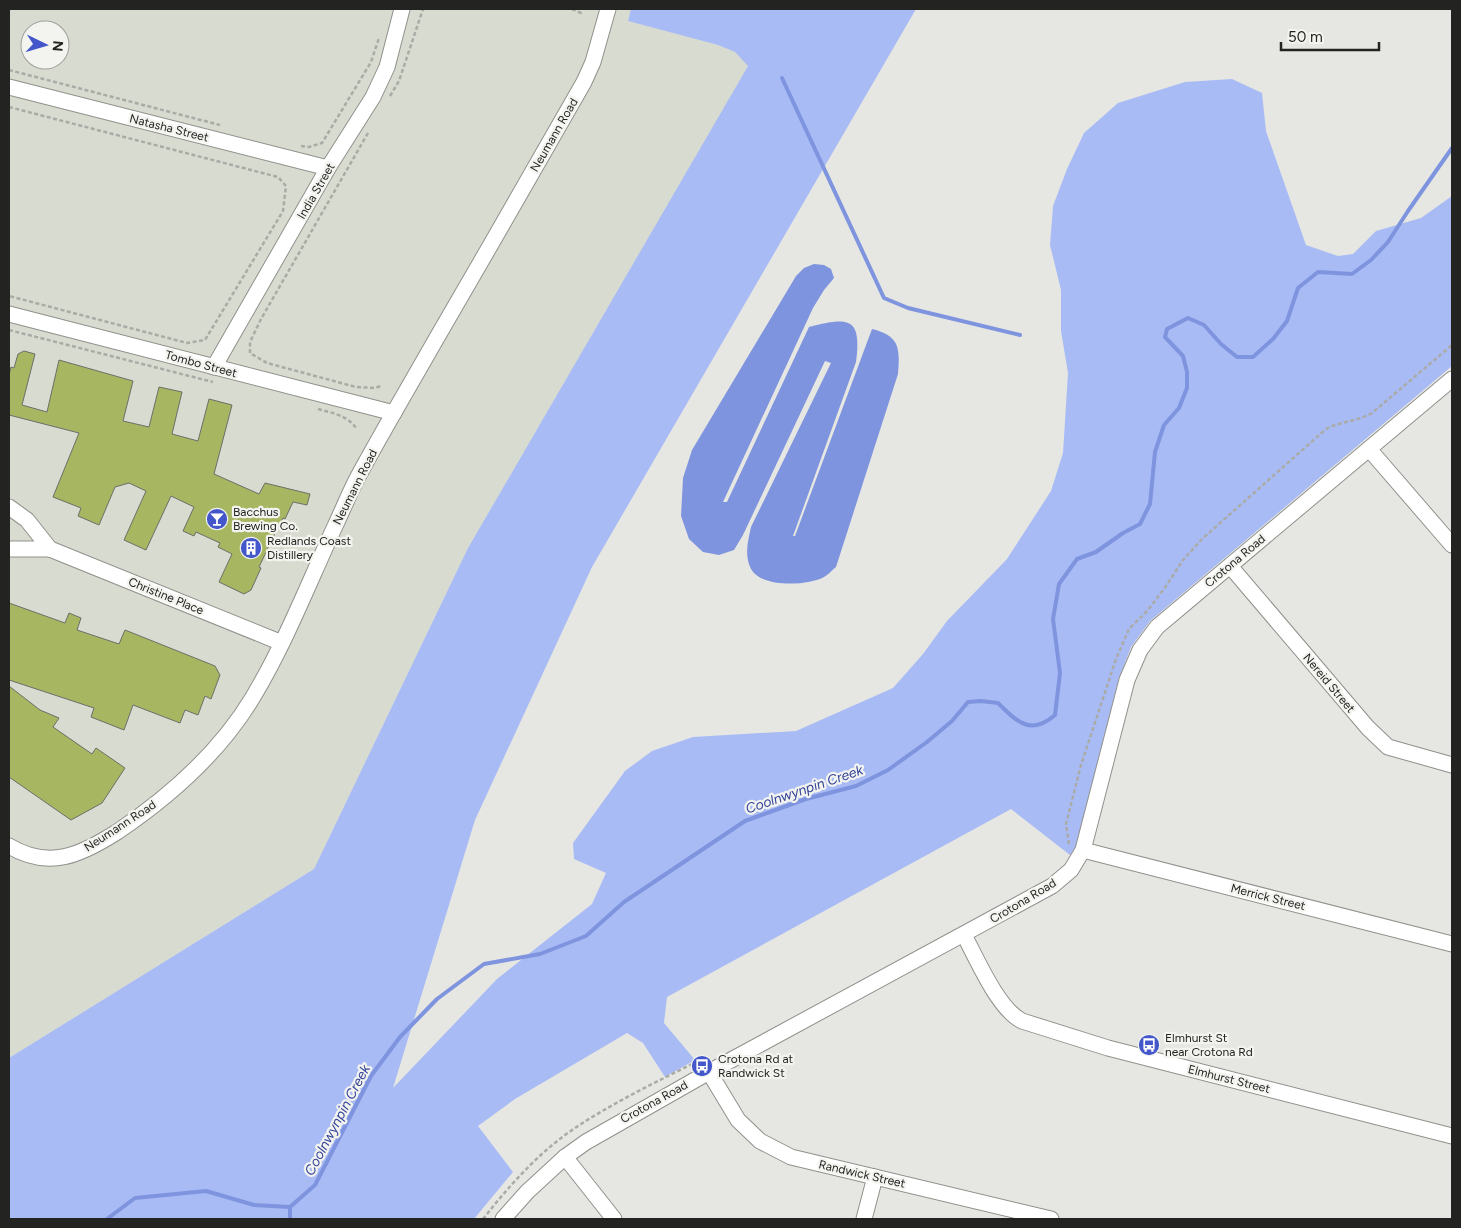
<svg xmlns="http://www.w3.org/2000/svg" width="1461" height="1228" font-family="Figtree,sans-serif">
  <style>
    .built { fill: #d8dbcf; fill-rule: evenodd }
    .green { fill: #a9bbf5 }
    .water { fill: #7f94de }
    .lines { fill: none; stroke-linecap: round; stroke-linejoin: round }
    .stream { stroke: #7f94de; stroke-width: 4 }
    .building { fill: #a6b661; stroke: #6d6e6a }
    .minor-casing { stroke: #90918c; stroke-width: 17 }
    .path { stroke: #aaaba7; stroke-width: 2.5; stroke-dasharray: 4 2.5; stroke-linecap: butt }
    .minor { stroke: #fff; stroke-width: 15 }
    .labels { text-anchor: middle; stroke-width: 4.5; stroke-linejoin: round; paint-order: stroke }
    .street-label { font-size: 12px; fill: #232422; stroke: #f3f4ef }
    .poi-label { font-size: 12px; fill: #232422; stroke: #f3f4ef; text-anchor: start }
    .water-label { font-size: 14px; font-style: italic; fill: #34449b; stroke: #f3f4ef }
  </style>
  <rect width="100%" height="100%" fill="#e6e7e2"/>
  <!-- built -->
  <path class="built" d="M 9,9 L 631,9 L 628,21 L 718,45 L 735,52 L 749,65 L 468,548 L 314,869 L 9,1058 ZM 30,30 L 60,30 L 60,60 L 30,60 Z"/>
  <!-- green -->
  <polygon class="green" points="631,9 916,9 592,567 475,820 393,1088 497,979 592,904 606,873 574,859 573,843 625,771 652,751 693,737 796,731 893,688 923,654 947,621 1007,559 1051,491 1063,453 1068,373 1061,331 1061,290 1050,245 1053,206 1067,169 1084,133 1118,103 1185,82 1232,79 1262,93 1266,131 1306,245 1338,256 1353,254 1376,231 1421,218 1452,196 1452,366 1150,621 1131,647 1119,678 1076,846 1070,855 1011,809 667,997 664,1023 695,1060 665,1077 643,1043 627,1033 515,1099 478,1126 513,1172 474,1219 9,1219 9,1058 314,869 468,548 748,66 735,52 718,45 628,21"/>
  <!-- water -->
  <path class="water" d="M 814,264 L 824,265 L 831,269 L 834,278 L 824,290 L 813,308 L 723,502 L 727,502 L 809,327 C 849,317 862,317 856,362 L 793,536 L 795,536 L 872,329 C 900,336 900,348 898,374 L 836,567 C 832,570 828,575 824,577 C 808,586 761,588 751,569 C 744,555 748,541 751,527 L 831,363 L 825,361 L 743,535 L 734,550 L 719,555 L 703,552 L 689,539 L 681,516 L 683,478 L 692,450 L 796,276 L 804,268 Z"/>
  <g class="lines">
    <!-- stream -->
    <g class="stream">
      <polyline points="782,78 884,298 908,308 1020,335"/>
      <path d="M 107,1219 L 135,1198 L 206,1191 L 254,1205 L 290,1207 L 315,1185 L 371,1076 L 400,1037 L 437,999 L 484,964 L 540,954 L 586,936 L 624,902 L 745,821 L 806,799 L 856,786 L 888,770 L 927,742 L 952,721 L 968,702 L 981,701 L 998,703 C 1017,722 1031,736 1055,715 L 1060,673 L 1053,619 L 1059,584 L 1077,559 L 1096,552 L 1123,533 L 1140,524 L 1150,504 L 1155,452 L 1164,425 L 1179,408 L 1187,388 L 1187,372 L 1183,356 L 1165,337 L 1167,329 L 1188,318 L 1204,325 L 1221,344 L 1237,357 L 1253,357 L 1273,339 L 1287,321 L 1298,288 L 1318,272 L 1352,274 L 1371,260 L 1388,242 L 1408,211 L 1452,148"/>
      <polyline points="290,1219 290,1207"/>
    </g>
  </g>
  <!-- building -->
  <g class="building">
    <polygon points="24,351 35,354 22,405 47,412 59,360 133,381 123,421 149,427 159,387 182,392 172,434 198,441 209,399 232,405 214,474 259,494 265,483 310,494 307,505 293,502 285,519 283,518 277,529 259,567 261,568 251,590 244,594 219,582 232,554 218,547 220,543 196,532 194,536 183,531 194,507 171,496 146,550 124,540 146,491 129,483 115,487 99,525 78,516 81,508 53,497 79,433 9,415 9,375 11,367 14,368 18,354"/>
    <polygon points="9,603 65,623 69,613 81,618 77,630 119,644 125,630 215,666 220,675 211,699 205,696 198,715 185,710 180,723 133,705 124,730 91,717 94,708 9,680"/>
    <polygon points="9,686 40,710 59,718 53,727 92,754 96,748 125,768 102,803 71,820 9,777"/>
  </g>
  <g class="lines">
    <!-- minor casing -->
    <g class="minor-casing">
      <g id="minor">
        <polyline points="9,87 328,168"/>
        <polyline points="9,314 394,413"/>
        <polyline points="214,367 328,168 373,97 387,67 402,9"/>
        <polyline points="1369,449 1452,545"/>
        <polyline points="9,507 27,520 50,549 9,549"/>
        <polyline points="50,549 282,643"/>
        <polyline points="1230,566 1368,728 1388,747 1452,765"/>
        <path d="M 9,846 C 49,870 81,855 117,832 C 169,797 220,752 253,697 C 286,642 309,582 336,524 C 344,507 351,489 360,473 C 384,429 410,385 435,341 C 485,255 535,168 584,82 L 593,62 L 608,9"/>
        <polyline points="1083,850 1452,944"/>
        <path d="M 964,935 C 977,959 998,1009 1022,1021 L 1108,1048 L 1452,1136"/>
        <polyline points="709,1072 738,1120 760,1141 791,1157 1051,1219"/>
        <polyline points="565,1157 614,1219"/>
        <polyline points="503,1219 527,1192 565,1157 586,1142 709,1072 1052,886 1071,870 1083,850 1127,680 1140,650 1157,627 1452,379"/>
        <polyline points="864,1219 875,1177"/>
      </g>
    </g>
    <!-- path -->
    <g class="path">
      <polyline points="572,9 583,14"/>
      <polyline points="9,70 220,125"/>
      <polyline points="390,96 399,81 423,9"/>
      <polyline points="9,107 278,177 286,186 283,211 205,340 187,343 9,296"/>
      <polyline points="368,133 261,319 250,342 250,353 267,363 356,387 375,388 381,386"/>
      <polyline points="301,146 309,147 322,143 371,62 379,38"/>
      <polyline points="9,330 213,382"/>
      <path d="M 318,409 C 332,413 347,415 356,428"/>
      <path d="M 1069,844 L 1066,824 L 1081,765 L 1116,659 L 1129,629 L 1148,610 L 1166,586 L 1183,560 L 1202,539 L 1326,429 C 1341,421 1356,422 1372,413 L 1452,345"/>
      <path d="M 483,1219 C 509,1186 539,1152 575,1128 C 611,1104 652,1084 692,1064"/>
    </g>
    <!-- minor -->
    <use href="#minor" class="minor"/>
  </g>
  <!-- icons -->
  <defs>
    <g id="bar-disc" transform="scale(1.125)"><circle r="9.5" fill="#4357cb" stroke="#f3f4ef"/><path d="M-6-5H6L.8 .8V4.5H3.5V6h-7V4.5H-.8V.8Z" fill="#fff"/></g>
    <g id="building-disc" transform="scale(1.125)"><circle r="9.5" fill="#4357cb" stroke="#f3f4ef"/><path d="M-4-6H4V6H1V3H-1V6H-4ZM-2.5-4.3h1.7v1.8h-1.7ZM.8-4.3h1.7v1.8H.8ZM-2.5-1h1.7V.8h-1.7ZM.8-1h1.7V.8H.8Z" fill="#fff"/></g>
    <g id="bus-disc" transform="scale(1.125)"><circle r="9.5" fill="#4357cb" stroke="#f3f4ef"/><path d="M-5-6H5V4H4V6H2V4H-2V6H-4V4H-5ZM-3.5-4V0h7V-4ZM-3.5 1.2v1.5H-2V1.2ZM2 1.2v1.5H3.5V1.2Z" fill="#fff"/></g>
  </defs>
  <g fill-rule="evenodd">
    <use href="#bar-disc" x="217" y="519"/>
    <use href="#building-disc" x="251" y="548"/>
    <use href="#bus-disc" x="1149" y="1045"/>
    <use href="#bus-disc" x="702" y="1066"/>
  </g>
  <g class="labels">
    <!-- street labels -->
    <g class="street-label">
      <text transform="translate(169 128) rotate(14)" y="4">Natasha Street</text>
      <text transform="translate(554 135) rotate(-60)" y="4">Neumann Road</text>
      <text transform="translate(316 191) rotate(-60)" y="4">India Street</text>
      <text transform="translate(201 364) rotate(15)" y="4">Tombo Street</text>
      <text transform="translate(355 487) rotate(-63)" y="4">Neumann Road</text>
      <text transform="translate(1235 561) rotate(-40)" y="4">Crotona Road</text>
      <text transform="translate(166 596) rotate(22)" y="4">Christine Place</text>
      <text transform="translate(1329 683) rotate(50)" y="4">Nereid Street</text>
      <text transform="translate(120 826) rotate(-33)" y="4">Neumann Road</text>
      <text transform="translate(1268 897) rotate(14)" y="4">Merrick Street</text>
      <text transform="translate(1023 901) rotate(-31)" y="4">Crotona Road</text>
      <text transform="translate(1229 1079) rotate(14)" y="4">Elmhurst Street</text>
      <text transform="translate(654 1102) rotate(-29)" y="4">Crotona Road</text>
      <text transform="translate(862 1174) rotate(13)" y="4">Randwick Street</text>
    </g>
    <!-- poi labels -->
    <g class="poi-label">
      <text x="233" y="516">Bacchus<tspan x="233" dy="14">Brewing Co.</tspan></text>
      <text x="267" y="545">Redlands Coast<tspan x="267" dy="14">Distillery</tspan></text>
      <text x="1165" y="1042">Elmhurst St<tspan x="1165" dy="14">near Crotona Rd</tspan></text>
      <text x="718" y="1063">Crotona Rd at<tspan x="718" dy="14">Randwick St</tspan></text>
    </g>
    <!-- water labels -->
    <g class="water-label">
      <text transform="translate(804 789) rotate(-19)" y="5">Coolnwynpin Creek</text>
      <text transform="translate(337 1120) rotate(-62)" y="5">Coolnwynpin Creek</text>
    </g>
  </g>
  <!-- border -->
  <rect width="1461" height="1228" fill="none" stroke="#232422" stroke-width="20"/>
  <!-- north arrow -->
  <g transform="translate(45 45) rotate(95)"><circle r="24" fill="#f3f4ef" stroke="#a0a19d"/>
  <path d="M0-4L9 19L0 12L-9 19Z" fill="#4357cb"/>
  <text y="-8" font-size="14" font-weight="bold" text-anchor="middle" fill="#232422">N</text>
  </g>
  <!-- scale -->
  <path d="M1281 42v8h98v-8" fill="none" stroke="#232422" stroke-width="2.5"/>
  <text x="1288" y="42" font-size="15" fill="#232422" stroke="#f3f4ef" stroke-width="4" paint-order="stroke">50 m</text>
</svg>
